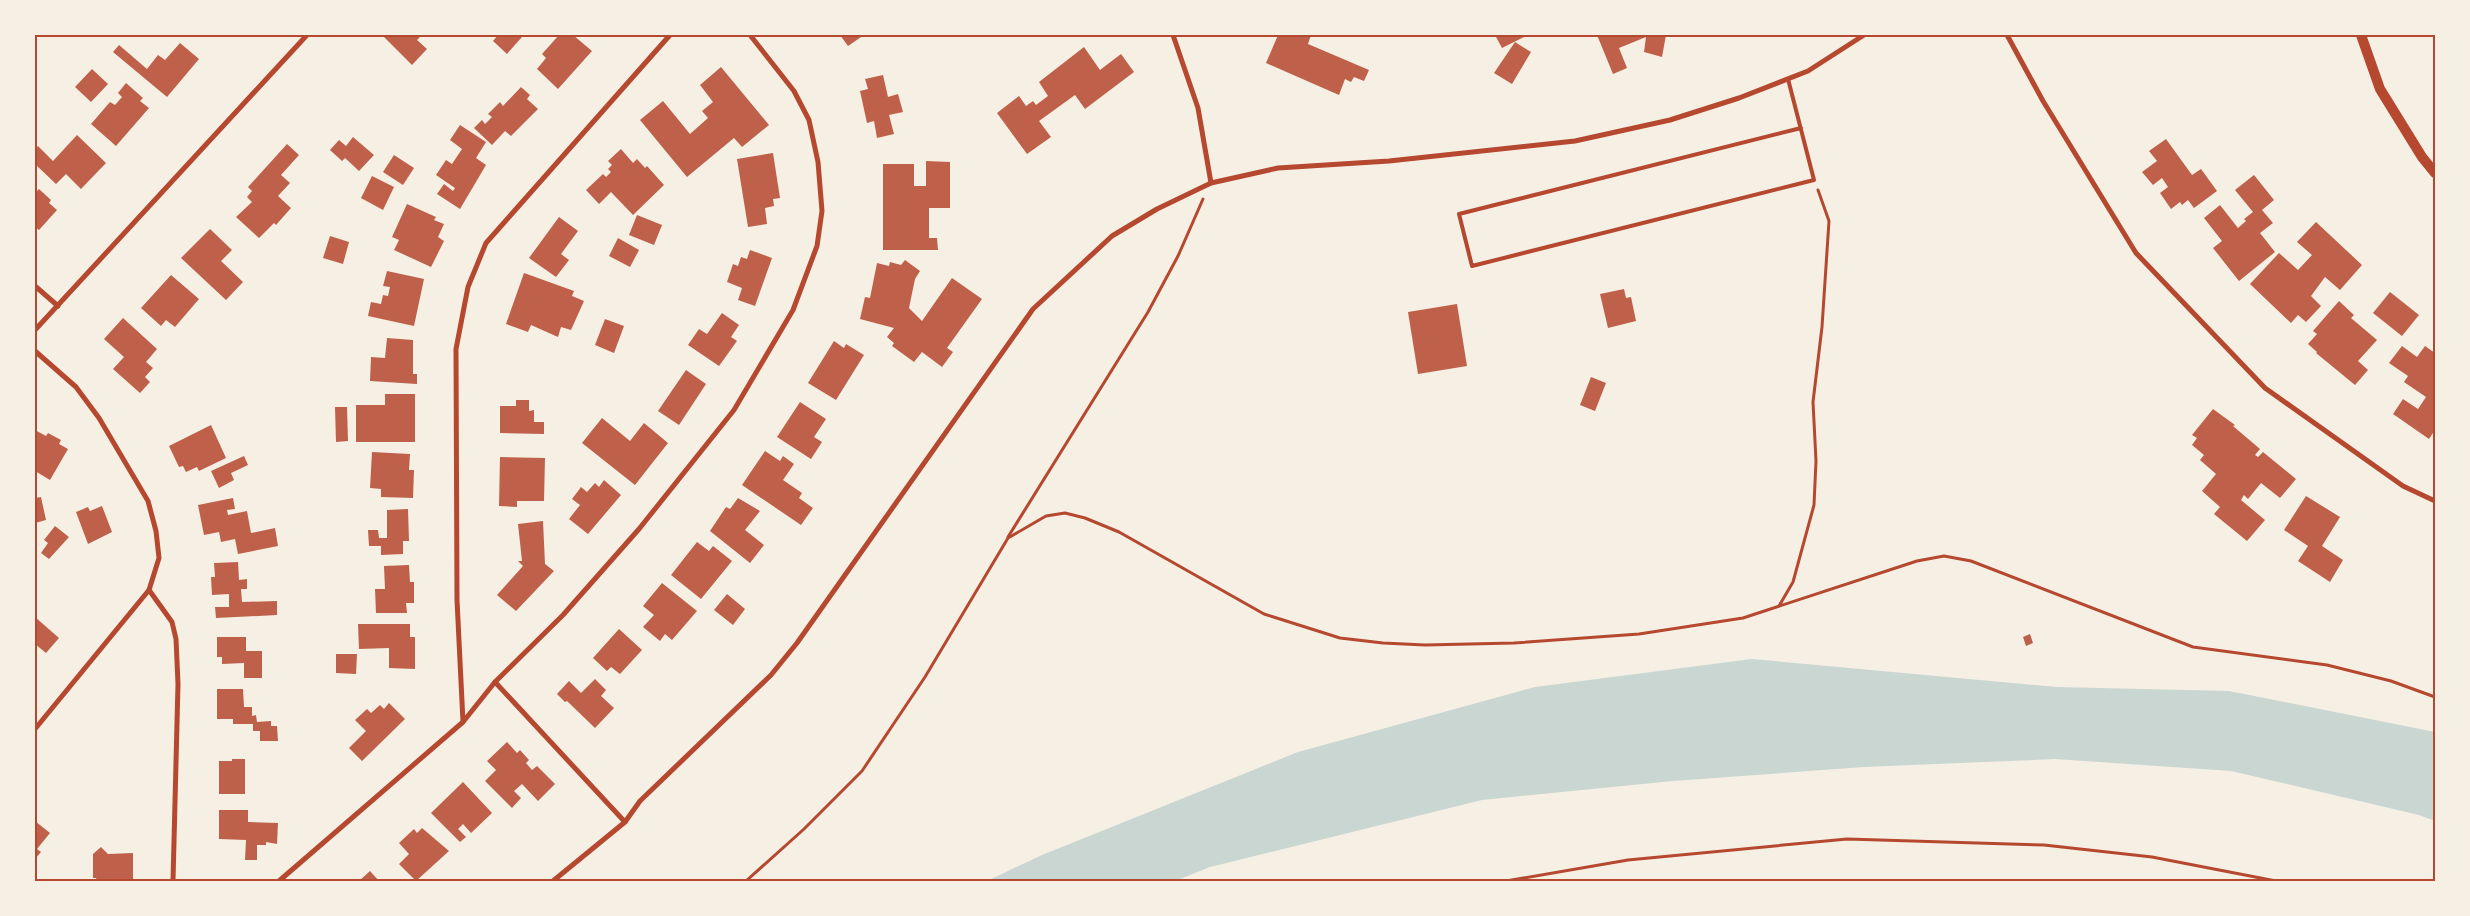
<svg xmlns="http://www.w3.org/2000/svg" width="2470" height="916" font-family="Spectral,serif">
  <style>
    .water { fill: #c9d6d2 }
    .building { fill: #bf614a }
    .lines { fill: none; stroke-linecap: round; stroke-linejoin: round }
    .path { stroke: #b5482f; stroke-width: 3 }
    .service { stroke: #b5482f; stroke-width: 4 }
    .minor { stroke: #b5482f; stroke-width: 5 }
    .secondary { stroke: #b5482f; stroke-width: 10 }
    .neatline { fill: none; stroke: #b5482f; stroke-width: 2 }
  </style>
  <rect width="100%" height="100%" fill="#f6efe4"/>
  <!-- water -->
  <polygon class="water" points="1752,659 2057,687 2229,691 2435,732 2435,821 2419,815 2231,771 2055,759 1864,767 1673,781 1482,800 1210,867 1175,881 987,881 1042,855 1298,752 1535,687"/>
  <!-- building -->
  <g class="building">
    <polygon points="384,35 422,35 417,40 427,49 412,65 383,36"/>
    <polygon points="498,35 520,35 522,37 507,54 493,41"/>
    <polygon points="559,35 566,37 573,35 592,51 558,89 537,69 546,58 542,54"/>
    <polygon points="840,35 864,35 848,46"/>
    <polygon points="1278,35 1311,35 1308,44 1369,70 1364,81 1354,77 1351,82 1345,79 1339,95 1266,63"/>
    <polygon points="1495,35 1528,35 1502,48"/>
    <polygon points="1597,35 1666,35 1662,57 1644,52 1646,37 1619,48 1627,68 1613,74"/>
    <polygon points="1515,42 1531,52 1512,84 1494,73"/>
    <polygon points="180,43 199,59 167,97 113,52 119,45 147,69 158,55 165,60"/>
    <polygon points="1084,47 1100,70 1121,54 1134,72 1085,109 1075,95 1039,121 1051,137 1027,154 997,113 1019,96 1026,106 1033,101 1036,105 1048,96 1039,82"/>
    <polygon points="721,67 769,125 742,147 734,138 687,177 640,120 663,101 690,134 708,118 702,111 713,102 700,85"/>
    <polygon points="92,69 108,84 91,102 75,87"/>
    <polygon points="883,75 888,97 898,94 903,112 889,115 894,134 877,138 874,121 867,123 860,91 868,89 865,79"/>
    <polygon points="126,83 143,98 140,101 149,108 116,146 91,124 110,102 115,105 122,97 118,93"/>
    <polygon points="521,87 530,95 527,99 538,109 511,136 505,131 492,145 474,128 482,120 485,124 492,117 488,114 500,102 503,106"/>
    <polygon points="460,125 486,142 476,158 486,165 460,209 437,194 444,184 453,191 455,188 436,175 446,160 452,164 462,149 450,140"/>
    <polygon points="77,135 106,163 81,189 66,174 56,184 35,164 35,150 38,146 53,161"/>
    <polygon points="353,137 374,155 359,171 345,158 342,161 330,150 339,140 346,146"/>
    <polygon points="2166,139 2192,175 2201,169 2217,191 2194,208 2188,200 2182,205 2180,202 2171,209 2160,193 2168,187 2162,178 2153,185 2142,172 2157,161 2149,151"/>
    <polygon points="287,144 299,155 281,175 290,183 278,196 291,208 276,225 274,223 259,238 236,217 252,202 247,197 252,191 248,187"/>
    <polygon points="621,149 633,163 637,159 645,168 647,166 664,185 633,215 611,192 599,204 586,190 603,174 606,177 611,172 608,169 612,165 608,161"/>
    <polygon points="773,153 780,198 773,199 774,206 765,208 767,224 748,227 737,159"/>
    <polygon points="394,155 414,168 403,185 383,172"/>
    <polygon points="926,161 950,162 950,208 929,208 929,238 937,238 938,250 883,250 883,164 914,164 914,186 926,186"/>
    <polygon points="2254,175 2274,200 2262,210 2273,223 2260,233 2275,252 2239,281 2213,248 2222,241 2204,218 2220,205 2238,228 2246,221 2244,219 2253,212 2235,190"/>
    <polygon points="372,176 394,187 383,210 361,198"/>
    <polygon points="39,189 51,200 49,203 57,210 39,230 35,227 35,193"/>
    <polygon points="407,204 436,217 434,220 444,224 438,237 444,241 431,267 394,250 399,240 392,237"/>
    <polygon points="637,215 662,225 654,245 629,235"/>
    <polygon points="559,217 578,231 561,254 569,260 556,277 529,258"/>
    <polygon points="2316,222 2362,265 2340,290 2325,277 2311,296 2321,306 2306,322 2298,315 2291,323 2250,284 2279,253 2298,270 2312,255 2297,242"/>
    <polygon points="210,229 232,250 221,261 243,282 226,300 181,258"/>
    <polygon points="330,236 349,242 343,264 323,258"/>
    <polygon points="618,238 639,250 630,267 609,256"/>
    <polygon points="750,250 772,258 755,306 738,300 742,288 727,282 733,264 738,266 741,257 747,259"/>
    <polygon points="905,260 920,271 915,279 909,308 922,321 952,278 982,299 947,348 953,352 942,367 922,352 914,362 892,346 894,343 887,337 894,328 860,319 865,297 870,298 877,263 889,266 890,262 901,265"/>
    <polygon points="387,271 424,279 414,326 368,316 371,302 381,304 383,295 388,296 390,287 383,286"/>
    <polygon points="524,273 574,291 572,296 584,301 571,330 561,327 558,337 531,325 528,332 506,324"/>
    <polygon points="171,275 199,299 175,327 166,320 161,326 141,308"/>
    <polygon points="1624,289 1626,298 1631,297 1636,321 1608,328 1600,294"/>
    <polygon points="2390,292 2419,315 2402,336 2373,313"/>
    <polygon points="2339,301 2354,315 2351,318 2377,340 2358,361 2368,370 2355,385 2316,353 2317,352 2308,344 2317,334 2313,331"/>
    <polygon points="1457,304 1467,366 1418,374 1408,312"/>
    <polygon points="722,313 739,325 731,337 737,341 719,366 688,345 699,329 707,334"/>
    <polygon points="123,318 157,349 146,362 153,368 145,377 150,382 140,393 113,369 124,357 104,339"/>
    <polygon points="605,319 624,326 614,353 595,345"/>
    <polygon points="387,338 413,340 413,374 417,374 417,384 370,381 371,357 385,358"/>
    <polygon points="834,341 844,348 846,344 864,355 836,400 808,383"/>
    <polygon points="2402,346 2417,357 2425,346 2435,353 2435,430 2429,439 2393,414 2403,399 2418,409 2426,397 2404,382 2408,376 2389,363"/>
    <polygon points="686,370 706,384 679,425 658,411"/>
    <polygon points="1591,377 1606,383 1595,411 1580,405"/>
    <polygon points="385,394 415,394 415,442 356,442 356,405 385,405"/>
    <polygon points="516,400 529,400 529,411 534,410 534,422 544,422 544,434 500,433 500,406 516,406"/>
    <polygon points="800,402 826,419 814,437 822,442 811,459 777,437"/>
    <polygon points="335,407 347,407 348,441 336,442"/>
    <polygon points="2213,409 2235,425 2233,426 2260,449 2255,455 2258,457 2263,452 2296,479 2280,498 2261,483 2248,499 2244,495 2241,500 2265,520 2247,541 2214,514 2220,507 2202,491 2216,474 2200,460 2204,455 2192,445 2197,438 2192,435"/>
    <polygon points="602,418 630,441 644,423 668,443 635,485 582,443"/>
    <polygon points="211,425 226,458 199,471 197,467 186,472 183,466 179,467 169,446"/>
    <polygon points="35,430 46,436 48,433 61,440 59,444 68,449 50,480 35,471"/>
    <polygon points="765,451 780,461 783,456 794,464 783,480 802,493 799,498 813,508 801,525 742,485"/>
    <polygon points="372,452 410,454 409,470 414,470 413,498 381,497 381,489 370,488"/>
    <polygon points="244,456 248,465 231,473 234,480 219,488 211,471"/>
    <polygon points="500,457 545,458 544,501 517,501 517,507 499,506"/>
    <polygon points="604,480 621,495 588,534 569,519 580,505 572,499 581,487 587,492 595,483 599,487"/>
    <polygon points="2306,496 2340,517 2322,546 2343,560 2330,582 2298,561 2308,546 2284,530"/>
    <polygon points="41,497 46,520 35,523 35,498"/>
    <polygon points="233,498 235,509 227,510 228,515 247,511 251,533 275,528 278,546 238,554 235,539 221,542 219,532 204,535 198,505"/>
    <polygon points="738,498 760,511 745,530 764,545 750,563 710,531 726,507 730,509"/>
    <polygon points="102,506 112,532 88,544 76,512 88,507 90,511"/>
    <polygon points="408,509 409,541 403,541 403,554 381,555 381,546 369,546 368,530 378,530 379,538 387,538 387,510"/>
    <polygon points="543,521 545,564 554,571 516,611 497,595 523,566 518,561 522,561 518,524"/>
    <polygon points="55,526 69,537 49,559 41,553 48,543 44,540"/>
    <polygon points="697,542 709,551 713,546 732,561 701,599 671,575"/>
    <polygon points="238,562 239,580 247,579 247,589 241,589 242,602 277,601 277,615 216,618 215,607 229,607 229,594 212,595 211,577 215,577 214,563"/>
    <polygon points="409,565 410,582 414,582 414,603 406,603 407,613 376,613 375,589 385,589 384,566"/>
    <polygon points="662,583 697,611 672,640 665,634 660,641 643,627 654,615 643,606"/>
    <polygon points="727,594 745,609 733,625 714,610"/>
    <polygon points="35,617 59,638 46,653 35,644"/>
    <polygon points="358,624 410,624 410,637 415,637 415,669 389,668 389,648 359,649"/>
    <polygon points="619,629 642,650 620,674 611,667 607,671 593,658"/>
    <polygon points="2030,634 2033,643 2026,646 2023,637"/>
    <polygon points="217,637 246,637 246,651 262,651 262,678 244,678 244,663 222,664 222,657 217,657"/>
    <polygon points="336,654 357,654 356,674 336,673"/>
    <polygon points="595,679 606,690 601,696 614,708 595,728 567,701 565,702 557,694 569,681 581,693"/>
    <polygon points="217,689 243,689 244,707 252,707 252,716 256,715 257,722 271,721 271,726 277,726 278,741 260,741 260,731 253,731 253,724 233,724 233,719 217,719"/>
    <polygon points="389,703 405,719 362,761 349,748 366,731 355,720 367,709 371,713 380,705 384,709"/>
    <polygon points="507,742 517,753 520,750 529,760 526,763 532,770 537,766 555,784 538,801 522,784 514,791 521,798 512,808 485,781 496,770 487,761"/>
    <polygon points="232,759 245,759 245,794 219,794 219,761 232,761"/>
    <polygon points="463,782 492,813 471,833 463,824 458,829 466,837 460,842 431,813"/>
    <polygon points="219,810 248,810 248,822 278,823 277,844 266,842 266,845 257,845 257,860 245,860 246,840 219,839"/>
    <polygon points="35,821 50,833 37,849 41,852 35,859"/>
    <polygon points="422,828 449,851 416,881 399,864 409,854 399,843 414,829 417,833"/>
    <polygon points="101,847 108,854 133,853 133,881 97,881 96,878 93,878 93,854"/>
    <polygon points="370,871 379,881 359,881"/>
  </g>
  <g class="lines">
    <!-- path -->
    <g class="path">
      <polyline points="1008,537 1148,312 1178,256 1203,199"/>
      <polyline points="1779,606 1793,582 1814,505 1816,461 1813,402 1822,327 1829,221 1818,190"/>
      <polyline points="746,881 804,829 862,771 925,677 1008,538 1046,516 1065,513 1085,518 1119,532 1264,614 1340,638 1383,643 1425,645 1514,643 1639,634 1743,618 1917,561 1944,556 1971,561 2193,647 2327,665 2391,681 2435,697"/>
      <polyline points="1506,881 1628,860 1847,839 2044,845 2152,857 2276,881"/>
    </g>
    <!-- service -->
    <polyline class="service" points="1788,79 1814,180 1472,266 1459,214 1801,128"/>
    <!-- minor -->
    <g class="minor">
      <polyline points="1173,35 1198,108 1211,183"/>
      <polyline points="2007,35 2043,101 2136,253 2265,388 2403,486 2435,501"/>
      <polyline points="35,286 58,306"/>
      <polyline points="35,330 307,35"/>
      <polyline points="35,351 76,387 99,418 148,501 156,531 159,558 149,590 172,622 176,639 178,684 173,881"/>
      <polyline points="495,682 625,822"/>
      <polyline points="463,722 457,600 456,349 468,287 486,243 670,35"/>
      <polyline points="35,729 149,590"/>
      <polyline points="279,881 463,722 495,682 563,615 639,529 734,410 793,310 817,246 822,211 818,162 809,120 794,91 750,35"/>
      <polyline points="553,881 625,822 640,801 771,675 797,643 1033,309 1112,236 1157,209 1211,183 1278,168 1389,161 1575,141 1670,120 1739,98 1808,71 1864,35"/>
    </g>
    <!-- secondary -->
    <polyline class="secondary" points="2361,35 2380,89 2422,157 2435,173"/>
  </g>
  <!-- border -->
  <rect width="2470" height="916" fill="none" stroke="#f6efe4" stroke-width="72"/>
  <rect x="36" y="36" width="2398" height="844" class="neatline"/>
</svg>
